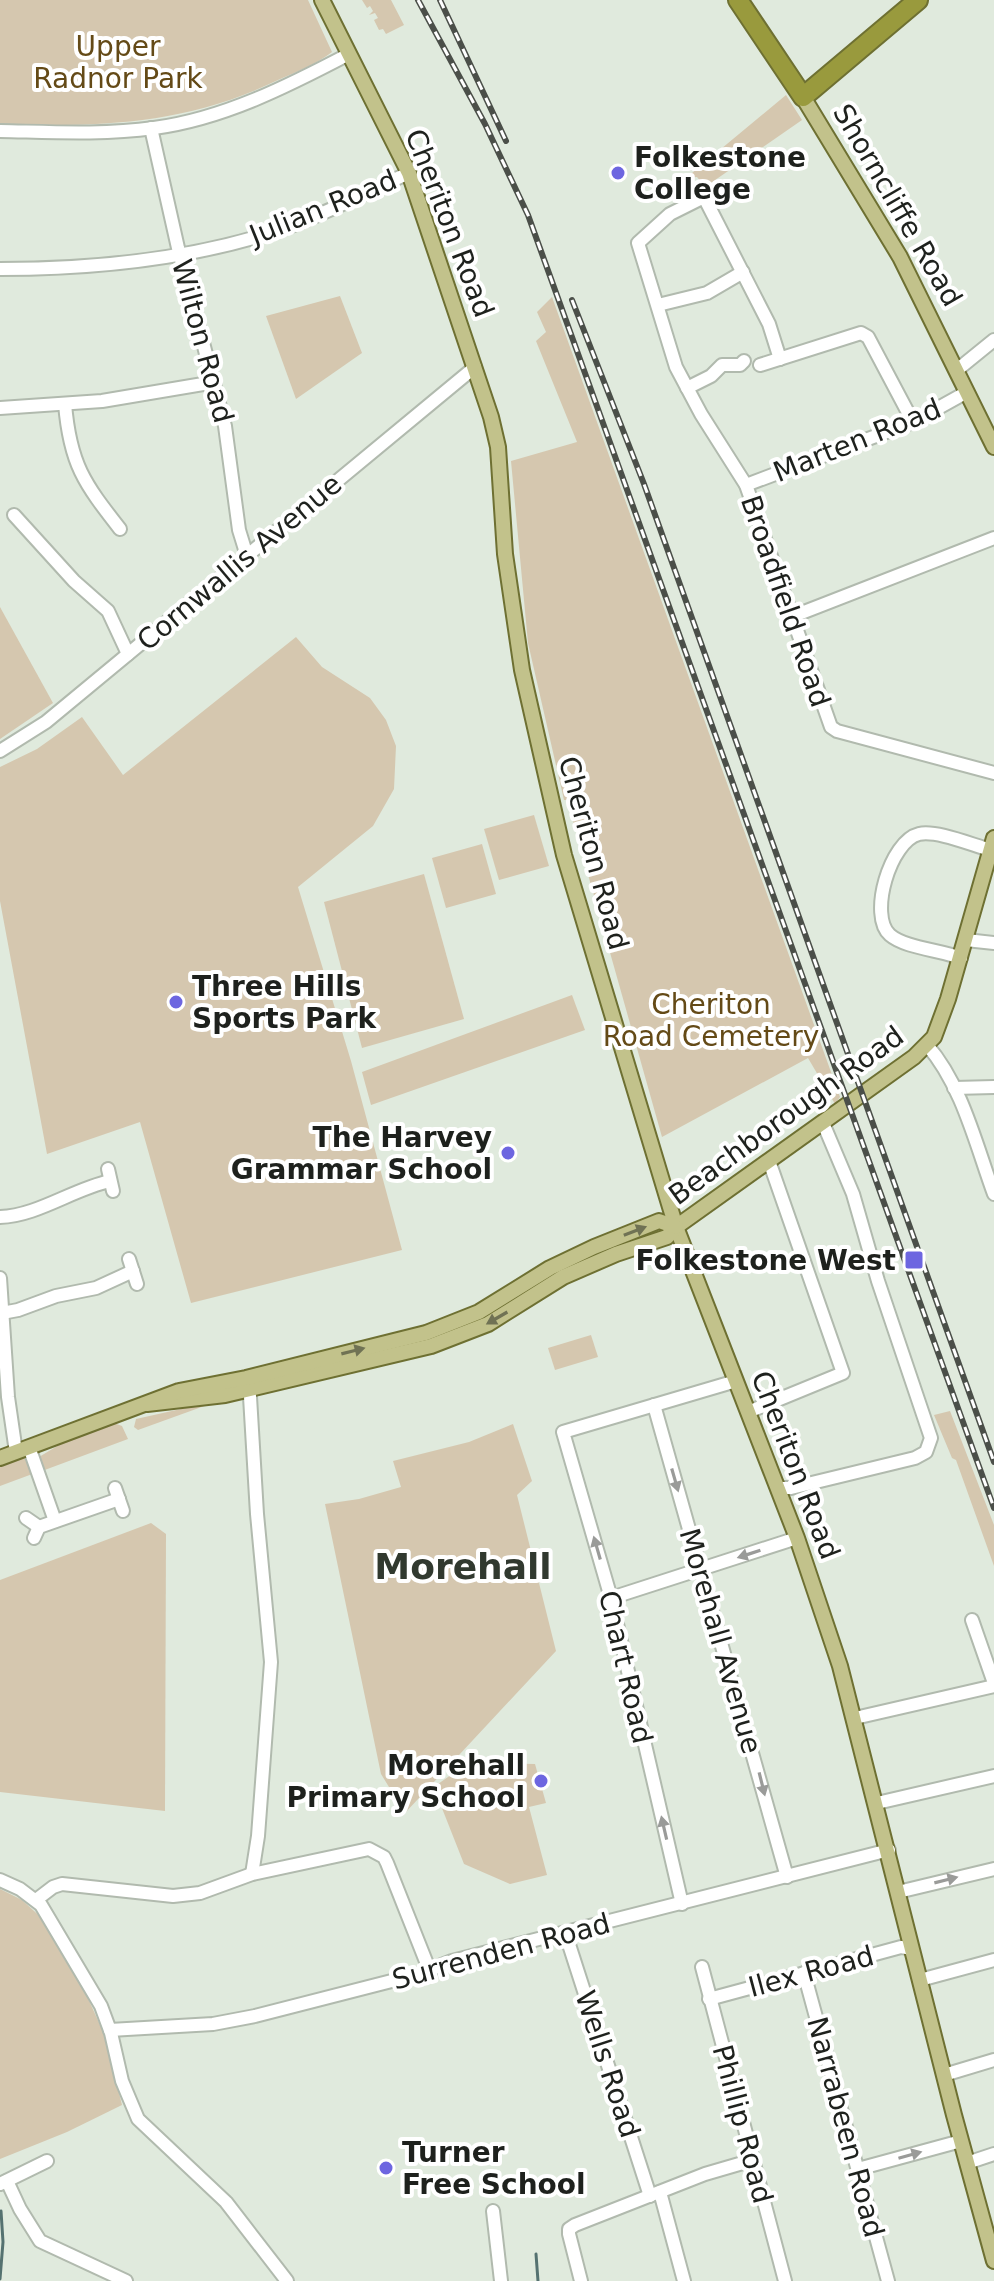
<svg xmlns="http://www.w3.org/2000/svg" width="994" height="2281" font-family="'DejaVu Sans',sans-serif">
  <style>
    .green { fill: #d5c7af }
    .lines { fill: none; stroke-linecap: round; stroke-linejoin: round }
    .stream { stroke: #557270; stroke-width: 3 }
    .minor-casing { stroke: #b1baae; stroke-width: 16 }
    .major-casing { stroke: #6e7032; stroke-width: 18 }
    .highway-casing { stroke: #6e7032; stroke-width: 22 }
    .minor { stroke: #fff; stroke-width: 12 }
    .major { stroke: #c2c28b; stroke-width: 14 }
    .highway { stroke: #999a3d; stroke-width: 18 }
    .rail-casing { stroke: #4b4f49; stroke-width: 6 }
    .rail { stroke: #fff; stroke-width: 3; stroke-dasharray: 9; stroke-linecap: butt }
    .oneway { fill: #707254 }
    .oneway2 { fill: #9a9b99 }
    .poi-dot { fill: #6d66e0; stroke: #fff; stroke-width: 3 }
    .labels { text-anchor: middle; stroke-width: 8; stroke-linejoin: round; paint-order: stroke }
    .park-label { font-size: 28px; fill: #644a17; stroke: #fff }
    .poi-label { font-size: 28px; font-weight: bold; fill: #1e211d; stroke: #fff; text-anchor: start }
    .street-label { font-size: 28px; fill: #1e211d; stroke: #fff }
    .district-label { font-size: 36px; font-weight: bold; fill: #31392f; stroke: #fff }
  </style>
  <rect width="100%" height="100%" fill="#e0eadd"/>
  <!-- green -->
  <g class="green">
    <path d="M 0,0 L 308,0 L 332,52 C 317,64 296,72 278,80 C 185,125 100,127 0,124 Z"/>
    <polygon points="362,0 391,0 404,25 386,34 383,29 379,30 374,20 378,18 375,13 369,15 373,11 370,6 367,8"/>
    <polygon points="786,95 802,120 705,187 697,177 686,178"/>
    <polygon points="340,296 362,353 296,399 266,316"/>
    <polygon points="552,297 840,1097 835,1104 808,1058 662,1137 567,800 564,800 528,643 511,461 577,442 536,341 546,332 537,312"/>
    <polygon points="0,607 53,703 0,739"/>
    <polygon points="296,637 322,667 370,698 386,720 396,746 394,789 373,826 298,887 351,1061 402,1250 191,1303 140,1122 47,1154 0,901 0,767 37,749 82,717 123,775"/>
    <polygon points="534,815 549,866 499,880 484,829"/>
    <polygon points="482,844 496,894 446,908 432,858"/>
    <polygon points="424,874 464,1019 362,1048 324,902"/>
    <polygon points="572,995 585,1030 371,1105 362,1072"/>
    <polygon points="591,1335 598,1357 555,1370 548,1348"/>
    <polygon points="221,1400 138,1430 134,1427 136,1419"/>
    <polygon points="950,1411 994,1525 994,1566 956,1460 952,1458 934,1415"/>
    <polygon points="111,1422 122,1426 128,1439 42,1471 39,1457 59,1445 59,1442"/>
    <polygon points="513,1424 532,1481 517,1495 556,1651 405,1813 381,1774 325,1504 359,1499 401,1487 393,1461 469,1442"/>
    <polygon points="19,1457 28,1459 35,1473 0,1486 0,1464"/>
    <polygon points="151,1523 166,1534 165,1811 0,1792 0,1580"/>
    <polygon points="468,1763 535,1764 546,1803 529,1807 547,1875 510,1884 464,1864 436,1793 438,1784"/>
    <polygon points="0,1889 22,1900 45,1921 82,1985 105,2036 122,2105 67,2132 0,2159"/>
  </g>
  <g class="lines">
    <!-- stream -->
    <g class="stream">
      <polyline points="536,2254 538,2281"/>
      <polyline points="0,2279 3,2242 1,2211"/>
    </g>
    <!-- minor casing -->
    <g class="minor-casing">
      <g id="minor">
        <polyline points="151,128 178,248 225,426 239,530 247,556"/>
        <path d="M 0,131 C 52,132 102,135 154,128 C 223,119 288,86 349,54"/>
        <path d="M 0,269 C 99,269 198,259 291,226 C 332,211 370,190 409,173"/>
        <polyline points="658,305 707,293 743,272"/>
        <polyline points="780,359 769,324 704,197 670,214 638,243 676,367 701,414 746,485 831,727 837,731 994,773"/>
        <polyline points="760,365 861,333 868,337 913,422"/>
        <polyline points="957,370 994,340"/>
        <polyline points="687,388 711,376 722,365 740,365 744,361"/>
        <path d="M 65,404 C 70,464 84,483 120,529"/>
        <polyline points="0,408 102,401 215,382"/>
        <polyline points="746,485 913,422 967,392"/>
        <polyline points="14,515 74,581 108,611 128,654"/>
        <polyline points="791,617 994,538"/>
        <polyline points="0,751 46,722 475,367"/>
        <polyline points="966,940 994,943"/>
        <path d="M 961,958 C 941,950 905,948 890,935 C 868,916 890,841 919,834 C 937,830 972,845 991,850"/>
        <path d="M 927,1045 C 962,1085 976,1145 994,1194"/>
        <polyline points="954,1088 994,1087"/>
        <polyline points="108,1169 113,1191"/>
        <path d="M 0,1217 C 37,1216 73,1189 110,1181"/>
        <polyline points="129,1259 137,1284"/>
        <polyline points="0,1278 8,1397 16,1452"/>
        <polyline points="2,1313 18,1310 56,1296 96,1288 133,1271"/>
        <polyline points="249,1380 257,1514 271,1662 258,1836 252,1874"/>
        <polyline points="654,1405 787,1877"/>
        <polyline points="748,1412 843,1373 769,1161"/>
        <polyline points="29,1447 55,1521"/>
        <polyline points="115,1488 123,1511"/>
        <polyline points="778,1488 791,1488 915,1458 926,1452 931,1438 878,1281 853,1194 823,1123"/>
        <polyline points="26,1518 39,1527"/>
        <polyline points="34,1538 39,1527 119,1499"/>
        <polyline points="611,1598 797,1538"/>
        <polyline points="972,1620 994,1683"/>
        <polyline points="855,1718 994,1686"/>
        <polyline points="877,1803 994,1776"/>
        <polyline points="0,1880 20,1889 41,1905 101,2006 111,2033 122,2081 138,2119 226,2202 287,2281"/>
        <polyline points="898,1892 994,1869"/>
        <polyline points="36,1900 53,1887 62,1884 173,1896 200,1893 252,1874 369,1849 384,1857 387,1863 429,1969"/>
        <polyline points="682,1904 611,1598 563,1432 736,1381"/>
        <polyline points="565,1932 650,2196"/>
        <polyline points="702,1967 785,2281"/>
        <polyline points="804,1973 888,2281"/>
        <polyline points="920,1980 994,1960"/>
        <polyline points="709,1999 901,1947 912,1949"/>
        <polyline points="110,2030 213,2024 255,2016 419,1974 452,1961 889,1850"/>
        <polyline points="944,2075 994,2060"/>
        <polyline points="967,2163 994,2154"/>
        <polyline points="858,2169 961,2141"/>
        <polyline points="7,2181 20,2209 40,2241 126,2281"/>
        <polyline points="0,2184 47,2161"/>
        <polyline points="660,2192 684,2281"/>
        <polyline points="493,2211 501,2281"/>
        <polyline points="581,2281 569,2234 569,2229 575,2225 705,2174 753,2160"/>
      </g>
    </g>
    <!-- major casing -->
    <g class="major-casing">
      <g id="major">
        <polyline points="322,0 409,173 491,417 498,447 505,554 522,670 564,855 676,1227 797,1538 840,1666 954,2115 994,2261"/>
        <polyline points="803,97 900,257 994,447"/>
        <polyline points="147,1404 225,1395 431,1346 488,1324 563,1277 616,1254 667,1237 676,1227 914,1057 934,1037 948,999 994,838"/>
        <polyline points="0,1458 179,1391 246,1378 426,1333 479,1312 550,1268 594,1247 659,1221 676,1227"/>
      </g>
    </g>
    <!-- highway casing -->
    <g class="highway-casing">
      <polyline id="highway" points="738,0 803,97 918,0"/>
    </g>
    <!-- minor -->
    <use href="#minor" class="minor"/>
    <!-- major -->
    <use href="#major" class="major"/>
    <!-- highway -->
    <use href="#highway" class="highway"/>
    <!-- rail casing -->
    <g class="rail-casing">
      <g id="rail">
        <polyline points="418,0 485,124 528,215 994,1508"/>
        <polyline points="440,0 506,141"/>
        <polyline points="572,300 644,484 994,1462"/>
      </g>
    </g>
    <!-- rail -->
    <use href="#rail" class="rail"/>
  </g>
  <!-- one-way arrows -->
  <defs><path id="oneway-solid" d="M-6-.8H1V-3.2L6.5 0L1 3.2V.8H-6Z" transform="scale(2)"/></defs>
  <g class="oneway">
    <use href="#oneway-solid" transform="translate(635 1231) rotate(-21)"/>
    <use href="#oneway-solid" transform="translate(497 1318) rotate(150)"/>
    <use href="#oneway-solid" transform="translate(353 1351) rotate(-14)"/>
  </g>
  <g class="oneway2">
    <use href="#oneway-solid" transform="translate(675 1480) rotate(74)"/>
    <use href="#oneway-solid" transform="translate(597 1548) rotate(-106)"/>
    <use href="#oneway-solid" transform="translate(749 1554) rotate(162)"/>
    <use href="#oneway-solid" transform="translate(762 1784) rotate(76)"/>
    <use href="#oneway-solid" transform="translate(664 1828) rotate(-103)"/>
    <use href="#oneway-solid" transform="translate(946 1880) rotate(-14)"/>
    <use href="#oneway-solid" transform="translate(910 2155) rotate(-16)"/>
  </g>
  <!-- markers -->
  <g class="poi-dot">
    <circle cx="618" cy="173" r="8"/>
    <circle cx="176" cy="1002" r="8"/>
    <circle cx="508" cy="1153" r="8"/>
    <rect x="904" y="1250" width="20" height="20" rx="4"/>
    <circle cx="541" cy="1781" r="8"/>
    <circle cx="386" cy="2168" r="8"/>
  </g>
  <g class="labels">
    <!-- park labels -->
    <g class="park-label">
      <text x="118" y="56">Upper<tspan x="118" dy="32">Radnor Park</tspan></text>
      <text x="711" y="1014">Cheriton<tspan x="711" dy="32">Road Cemetery</tspan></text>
    </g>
    <!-- poi labels -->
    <g class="poi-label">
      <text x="634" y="167">Folkestone<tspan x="634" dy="32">College</tspan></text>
      <text x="192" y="996">Three Hills<tspan x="192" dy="32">Sports Park</tspan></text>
      <text x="492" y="1147" text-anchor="end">The Harvey<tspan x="492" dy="32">Grammar School</tspan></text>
      <text x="896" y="1270" text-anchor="end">Folkestone West</text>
      <text x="525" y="1775" text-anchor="end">Morehall<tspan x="525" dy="32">Primary School</tspan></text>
      <text x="402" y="2162">Turner<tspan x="402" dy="32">Free School</tspan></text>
    </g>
    <!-- street labels -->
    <g class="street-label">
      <text transform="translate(898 205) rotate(60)" y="10">Shorncliffe Road</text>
      <text transform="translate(323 207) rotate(-22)" y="10">Julian Road</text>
      <text transform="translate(450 223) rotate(69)" y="10">Cheriton Road</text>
      <text transform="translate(203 341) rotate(75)" y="10">Wilton Road</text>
      <text transform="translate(857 440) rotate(-22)" y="10">Marten Road</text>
      <text transform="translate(239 562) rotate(-40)" y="10">Cornwallis Avenue</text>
      <text transform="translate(786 601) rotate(71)" y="10">Broadfield Road</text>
      <text transform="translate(594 853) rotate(75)" y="10">Cheriton Road</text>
      <text transform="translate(786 1115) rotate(-36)" y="10">Beachborough Road</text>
      <text transform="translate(796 1465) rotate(69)" y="10">Cheriton Road</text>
      <text transform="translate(721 1641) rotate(74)" y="10">Morehall Avenue</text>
      <text transform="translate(626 1667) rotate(77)" y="10">Chart Road</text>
      <text transform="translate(501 1951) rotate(-15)" y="10">Surrenden Road</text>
      <text transform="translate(811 1971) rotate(-15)" y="10">Ilex Road</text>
      <text transform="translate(608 2064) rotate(72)" y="10">Wells Road</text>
      <text transform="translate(743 2124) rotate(75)" y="10">Phillip Road</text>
      <text transform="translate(846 2127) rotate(75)" y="10">Narrabeen Road</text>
    </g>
    <!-- district labels -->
    <g class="district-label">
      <text x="463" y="1579">Morehall</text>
    </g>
  </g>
</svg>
